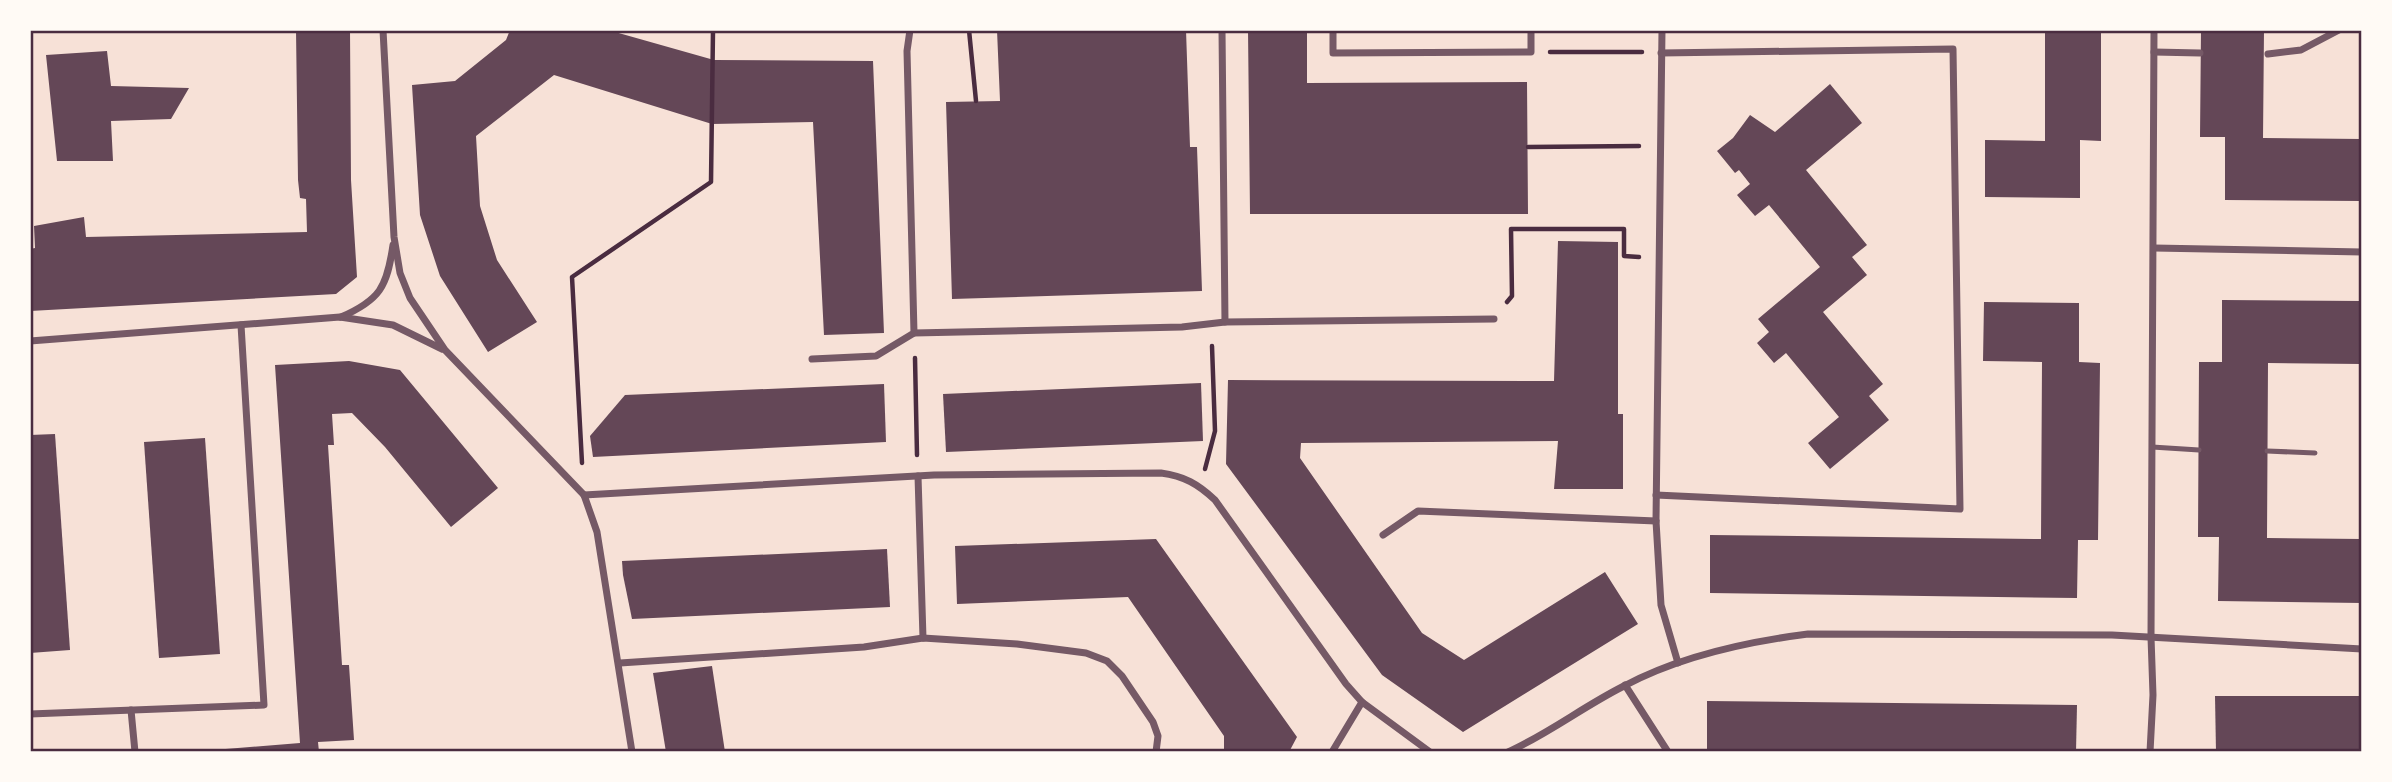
<svg xmlns="http://www.w3.org/2000/svg" width="2392" height="782" font-family="'Public Sans',sans-serif">
  <style>
    .building { fill: #644757 }
    .lines { fill: none; stroke-linecap: round; stroke-linejoin: round }
    .path { stroke: #4a2c40; stroke-width: 4.5 }
    .service { stroke: #755966; stroke-width: 5 }
    .minor { stroke: #755966; stroke-width: 7 }
    .neatline { fill: none; stroke: #4a2c40; stroke-width: 2.5 }
  </style>
  <rect width="100%" height="100%" fill="#f7e1d7"/>
  <!-- building -->
  <g class="building">
    <polygon points="296,30 350,30 351,180 357,277 336,294 30,311 30,249 35,248 34,226 84,217 86,237 307,232 306,199 300,198 298,180"/>
    <polygon points="510,30 608,30 714,60 873,61 884,333 824,335 813,122 712,124 554,75 476,136 480,206 497,260 537,322 488,352 440,276 420,215 412,85 455,81 506,40"/>
    <polygon points="997,30 1186,30 1190,147 1197,147 1202,291 952,299 946,102 1000,101"/>
    <polygon points="1248,30 1307,30 1307,83 1527,82 1528,214 1250,214"/>
    <polygon points="2045,30 2101,30 2101,141 2080,140 2080,198 1985,197 1985,140 2045,141"/>
    <polygon points="2201,30 2264,30 2263,138 2362,139 2362,201 2225,200 2225,137 2200,137"/>
    <polygon points="107,51 111,86 189,88 171,119 111,121 113,161 57,161 46,55"/>
    <polygon points="1830,84 1862,123 1806,170 1867,245 1852,257 1867,275 1823,312 1883,384 1869,396 1889,420 1830,469 1808,443 1839,417 1786,353 1774,363 1757,343 1769,332 1758,319 1820,267 1769,205 1755,216 1737,195 1750,184 1739,170 1735,173 1717,151 1733,138 1750,115 1775,132"/>
    <polygon points="1558,241 1618,242 1618,414 1623,414 1623,489 1554,489 1558,441 1301,443 1300,458 1422,633 1464,660 1605,572 1638,624 1463,732 1382,675 1226,464 1228,380 1554,381"/>
    <polygon points="2222,300 2362,301 2362,364 2268,363 2267,538 2362,539 2362,603 2218,601 2219,537 2198,537 2199,362 2222,362"/>
    <polygon points="1984,302 2079,303 2079,362 2100,363 2098,540 2078,540 2077,598 1710,593 1710,535 2041,539 2042,362 1983,361"/>
    <polygon points="349,361 400,370 498,488 451,527 385,447 352,413 332,414 334,445 328,445 342,665 349,665 354,740 318,742 319,752 189,752 300,743 275,365"/>
    <polygon points="1201,383 1203,441 946,452 943,394"/>
    <polygon points="884,384 886,442 593,457 590,436 625,395"/>
    <polygon points="55,434 70,650 30,653 30,435"/>
    <polygon points="205,438 220,654 159,658 144,442"/>
    <polygon points="1156,539 1297,737 1289,752 1224,752 1224,736 1128,597 957,604 955,546"/>
    <polygon points="887,549 890,607 632,619 623,575 622,561"/>
    <polygon points="712,666 725,752 666,752 653,673"/>
    <polygon points="2215,696 2362,696 2362,752 2216,752"/>
    <polygon points="1707,701 2077,705 2076,752 1707,752"/>
  </g>
  <g class="lines">
    <!-- path -->
    <g class="path">
      <polyline points="969,30 976,101"/>
      <polyline points="1550,52 1642,52"/>
      <polyline points="1528,147 1639,146"/>
      <polyline points="1507,302 1512,296 1511,229 1624,229 1624,256 1639,257"/>
      <polyline points="915,358 917,455"/>
      <polyline points="582,463 572,277 711,182 713,30"/>
      <polyline points="1205,469 1215,431 1212,346"/>
    </g>
    <!-- service -->
    <g class="service">
      <polyline points="2152,447 2199,450"/>
      <polyline points="2267,451 2315,453"/>
    </g>
    <!-- minor -->
    <g class="minor">
      <polyline points="383,30 394,237 400,273 410,298 445,350 584,495 597,532 632,752"/>
      <polyline points="1222,30 1225,322"/>
      <polyline points="1333,30 1333,53 1531,52 1531,30"/>
      <polyline points="1662,30 1656,521 1661,605 1678,663"/>
      <polyline points="2154,52 2200,53"/>
      <polyline points="2268,54 2301,50 2339,30"/>
      <polyline points="2154,248 2362,252"/>
      <path d="M 341,317 C 380,300 387,287 393,245"/>
      <polyline points="914,333 1182,327 1225,322 1494,319"/>
      <polyline points="30,341 340,317 393,325 442,349"/>
      <polyline points="812,359 876,356 914,333 907,51 910,30"/>
      <polyline points="918,476 923,638"/>
      <path d="M 584,495 L 934,475 L 1161,473 C 1184,476 1198,484 1215,500 L 1346,684 L 1362,702 L 1430,752"/>
      <polyline points="1656,495 1960,509 1953,49 1661,53"/>
      <polyline points="1383,535 1418,511 1656,521"/>
      <polyline points="620,663 864,647 923,638 1017,644 1086,653 1107,661 1122,676 1153,722 1158,736 1156,752"/>
      <polyline points="1625,685 1668,752"/>
      <polyline points="131,710 135,752"/>
      <polyline points="30,714 264,705 241,325"/>
      <polyline points="1332,752 1362,702"/>
      <path d="M 1508,752 C 1548,734 1584,706 1624,686 C 1680,656 1745,642 1808,634 L 2112,635 L 2362,649"/>
      <polyline points="2150,752 2153,695 2151,637 2154,30"/>
    </g>
  </g>
  <!-- border -->
  <rect width="2392" height="782" fill="none" stroke="#fffaf5" stroke-width="63"/>
  <rect x="32" y="32" width="2328" height="718" class="neatline"/>
</svg>
